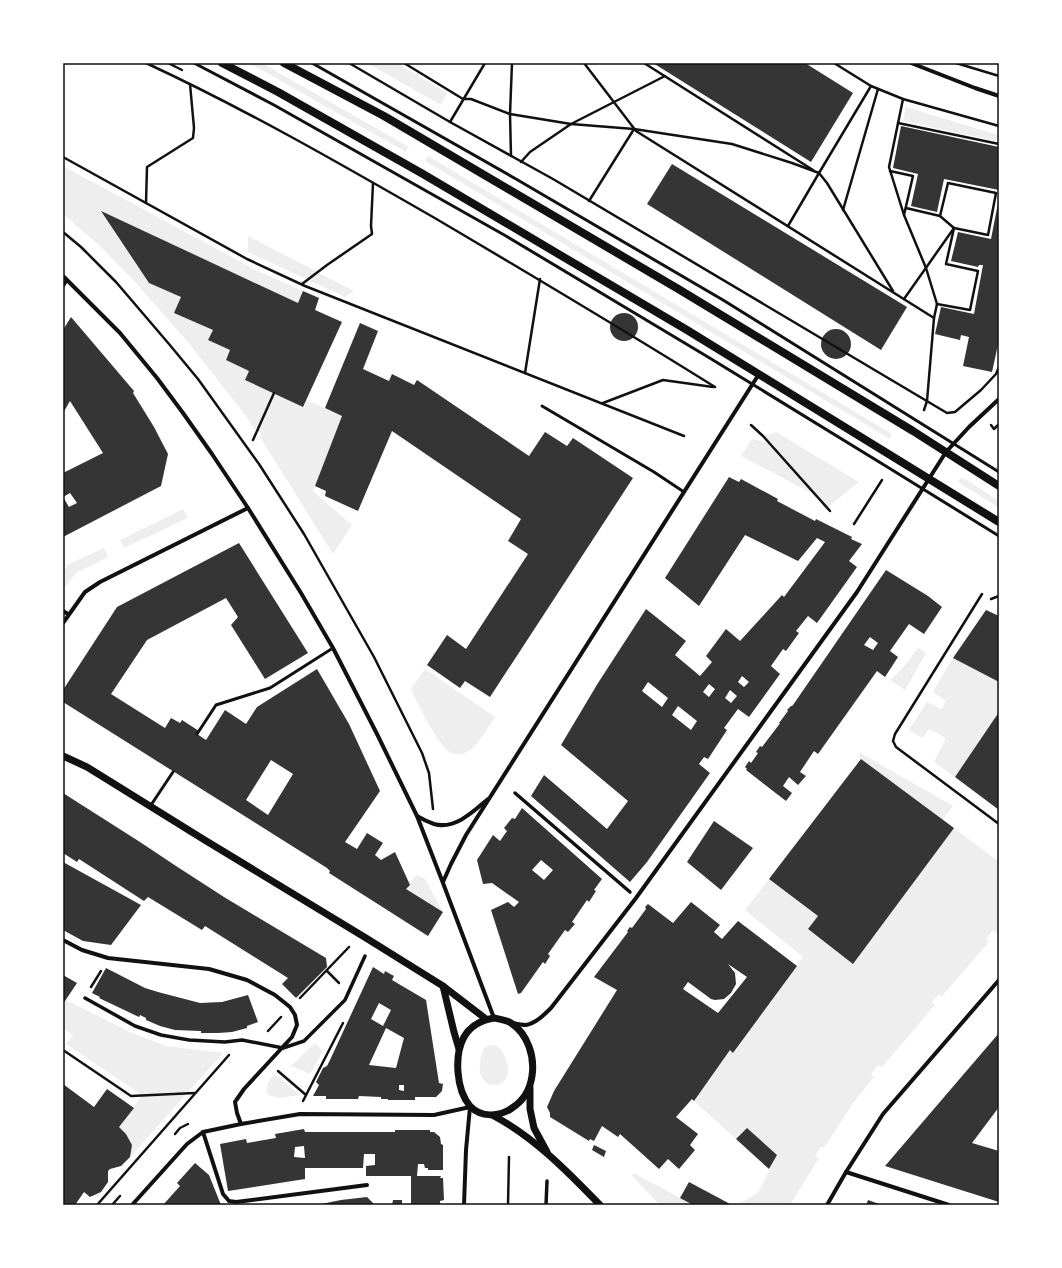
<svg xmlns="http://www.w3.org/2000/svg" width="1062" height="1268" font-family="Raleway,sans-serif">
  <style>
    .green { fill: #eee }
    .building { fill: #353535; fill-rule: evenodd }
    .lines { fill: none; stroke-linecap: round; stroke-linejoin: round }
    .path { stroke: #111; stroke-width: 2.5 }
    .service { stroke: #111; stroke-width: 3 }
    .pedestrian { stroke: #111; stroke-width: 3.5 }
    .minor { stroke: #111; stroke-width: 4 }
    .tertiary { stroke: #111; stroke-width: 7 }
    .secondary { stroke: #111; stroke-width: 8 }
    .neatline { fill: none; stroke: #111; stroke-width: 1.5 }
  </style>
  <rect width="100%" height="100%" fill="#fff"/>
  <!-- green -->
  <g class="green">
    <polygon points="249,63 262,63 267,66 409,147 406,152"/>
    <polygon points="367,63 397,63 447,93 441,105"/>
    <polygon points="906,107 998,135 996,141 903,121"/>
    <polygon points="428,156 892,434 890,439 425,161"/>
    <polygon points="63,166 256,270 303,291 298,303 102,212 149,283 181,297 175,313 213,330 208,340 230,350 226,360 249,371 245,380 303,407 306,400 342,416 313,491 352,525 333,554 260,437 261,433 254,429 246,416 187,341 135,282 99,245 63,214"/>
    <polygon points="248,236 354,291 345,297 248,252"/>
    <polygon points="776,432 859,482 827,508 817,496 741,456 752,439 768,443 763,436"/>
    <polygon points="961,478 967,480 999,501 999,508 958,482"/>
    <polygon points="183,509 188,518 124,548 120,540"/>
    <polygon points="104,548 108,557 76,573 66,586 63,585 63,572 69,564"/>
    <polygon points="918,648 926,653 905,690 890,680 903,668"/>
    <polygon points="953,658 999,682 999,712 955,777 934,762 946,738 929,729 923,738 909,730 927,702 941,709 946,701 933,692"/>
    <path d="M 425,669 L 495,717 C 488,727 482,739 473,748 C 466,754 456,757 448,751 C 435,740 419,705 411,689 Z"/>
    <polygon points="860,753 953,806 943,819 861,759 859,756"/>
    <polygon points="954,828 999,862 999,930 996,933 993,930 986,939 989,942 942,996 939,994 932,1002 935,1005 882,1067 878,1065 871,1074 874,1077 853,1103 824,1148 821,1147 815,1156 819,1158 790,1205 737,1205 758,1193 777,1155 747,1128 736,1139 694,1101 730,1050 734,1053 803,957 745,910 769,879 818,916 808,930 853,964"/>
    <polygon points="416,875 425,879 443,912 406,889"/>
    <path d="M 66,1000 L 130,1032 L 166,1046 L 223,1053 L 130,1157 C 132,1142 130,1137 119,1127 L 142,1095 L 66,1044 L 73,1035 L 63,1028 L 63,1004 Z"/>
    <polygon points="315,1043 323,1051 310,1074 291,1066"/>
    <path d="M 493,1045 L 499,1047 C 532,1092 462,1103 484,1048 L 488,1046 Z"/>
    <path d="M 275,1074 L 300,1095 L 279,1098 L 268,1095 C 264,1085 269,1081 275,1074 Z"/>
    <polygon points="634,1173 693,1205 660,1205 632,1176"/>
  </g>
  <!-- building -->
  <g class="building">
    <polygon points="653,63 805,63 853,93 811,162"/>
    <polygon points="901,126 999,147 999,190 944,179 937,212 911,206 918,174 893,168"/>
    <polygon points="672,164 907,307 881,350 647,204"/>
    <polygon points="998,203 999,340 992,372 963,366 969,337 961,335 960,340 935,334 941,307 974,314 983,265 979,265 978,267 951,261 958,232 991,239"/>
    <polygon points="101,211 298,303 303,291 319,298 315,310 342,322 303,407 245,380 249,371 226,360 230,350 208,340 213,330 174,313 181,297 149,283"/>
    <circle cx="624" cy="327" r="14"/>
    <polygon points="71,317 134,391 133,393 154,427 168,454 161,486 63,537 63,497 69,507 77,503 70,493 63,497 63,473 103,453 70,401 63,413 63,330"/>
    <polygon points="360,323 378,331 363,369 389,381 392,374 414,385 417,380 529,456 545,432 567,446 573,438 633,478 490,697 465,681 460,688 427,665 447,635 466,649 528,554 508,541 521,519 392,431 358,511 325,496 326,491 315,486 342,416 325,408"/>
    <circle cx="836" cy="344" r="15"/>
    <path d="M 729,477 L 739,482 L 741,479 L 778,499 L 777,501 L 815,521 L 816,519 L 852,537 L 851,539 L 862,544 L 849,561 L 857,567 L 817,623 L 808,616 L 796,631 L 799,633 L 786,651 L 783,649 L 771,666 L 780,674 L 749,717 L 738,709 L 724,728 L 727,730 L 708,759 L 704,757 L 699,764 L 710,773 L 647,862 L 630,882 L 531,796 L 544,775 L 607,829 L 628,801 L 561,745 L 598,683 L 646,609 L 686,641 L 675,655 L 700,676 L 712,662 L 706,656 L 726,629 L 740,641 L 782,595 L 784,597 L 825,542 L 817,538 L 798,561 L 745,535 L 699,606 L 665,578 ZM 742,676 L 749,682 L 744,687 L 738,682 ZM 648,682 L 668,698 L 662,707 L 642,691 ZM 709,684 L 715,689 L 709,697 L 703,692 ZM 730,690 L 737,696 L 731,703 L 725,698 ZM 678,706 L 697,721 L 691,730 L 672,715 Z"/>
    <path d="M 239,543 L 308,653 L 265,679 L 231,625 L 238,617 L 226,598 L 147,640 L 111,694 L 165,728 L 171,718 L 180,723 L 182,720 L 199,731 L 197,734 L 206,740 L 225,710 L 246,724 L 257,707 L 317,669 L 349,724 L 380,791 L 345,842 L 357,849 L 367,833 L 383,843 L 375,855 L 381,860 L 395,852 L 410,885 L 406,889 L 443,912 L 428,936 L 329,873 L 330,871 L 327,868 L 63,702 L 63,690 L 117,607 ZM 271,760 L 293,774 L 268,815 L 246,800 Z"/>
    <path d="M 886,570 L 928,596 L 942,607 L 924,634 L 909,624 L 890,651 L 898,657 L 885,677 L 877,671 L 818,754 L 814,751 L 800,772 L 806,776 L 798,785 L 789,777 L 783,786 L 792,793 L 786,801 L 746,770 L 747,769 L 745,767 L 749,761 L 751,763 L 758,753 L 756,752 L 760,746 L 762,747 L 778,726 L 780,723 L 779,723 L 788,711 L 787,710 L 791,706 L 792,706 L 793,705 ZM 870,637 L 878,643 L 873,650 L 864,645 Z"/>
    <polygon points="986,610 999,616 999,682 953,658"/>
    <polygon points="999,712 999,810 955,777"/>
    <polygon points="861,759 954,828 853,964 808,929 818,916 769,879"/>
    <polygon points="63,793 140,842 176,866 224,897 326,958 327,967 296,998 282,984 288,978 205,926 202,930 148,897 144,901 79,859 77,862 63,853"/>
    <path d="M 522,808 L 602,879 L 594,890 L 596,891 L 589,902 L 587,900 L 572,922 L 575,924 L 568,932 L 565,930 L 548,954 L 550,956 L 545,964 L 543,962 L 521,993 L 518,994 L 491,910 L 508,902 L 514,907 L 519,902 L 492,883 L 483,884 L 477,860 L 493,835 L 500,841 L 507,831 L 504,828 L 512,818 L 515,819 ZM 541,860 L 553,870 L 544,880 L 532,870 Z"/>
    <polygon points="714,821 753,848 721,890 687,862"/>
    <polygon points="63,862 141,905 111,945 83,941 63,930"/>
    <path d="M 691,902 L 720,925 L 714,932 L 722,939 L 738,921 L 797,966 L 733,1053 L 730,1050 L 694,1101 L 692,1099 L 676,1117 L 698,1134 L 690,1145 L 695,1150 L 679,1169 L 668,1159 L 659,1169 L 620,1134 L 618,1137 L 602,1126 L 594,1141 L 590,1139 L 589,1141 L 550,1117 L 550,1113 L 547,1107 L 554,1091 L 617,990 L 594,977 L 628,932 L 627,931 L 630,927 L 632,928 L 646,909 L 645,907 L 648,904 L 673,923 ZM 728,964 L 747,977 L 718,1013 L 683,989 L 688,982 L 711,999 L 715,1000 L 724,999 L 731,993 L 736,984 L 735,973 Z"/>
    <path d="M 373,967 L 384,974 L 385,971 L 394,976 L 392,980 L 426,1000 L 439,1083 L 443,1084 L 442,1091 L 436,1097 L 415,1097 L 415,1100 L 388,1100 L 388,1099 L 381,1099 L 381,1097 L 359,1096 L 358,1099 L 326,1099 L 326,1096 L 313,1096 L 319,1085 L 316,1082 L 323,1068 L 327,1066 L 330,1060 ZM 379,1003 L 391,1010 L 383,1026 L 371,1019 ZM 386,1028 L 404,1038 L 396,1068 L 369,1065 ZM 399,1085 L 404,1085 L 404,1091 L 399,1090 Z"/>
    <polygon points="106,968 145,988 158,992 200,1003 222,1002 248,995 258,1022 247,1026 247,1028 232,1032 218,1033 201,1033 201,1031 175,1030 160,1026 146,1020 146,1018 140,1015 139,1017 99,998 100,997 92,993"/>
    <polygon points="63,975 77,983 63,1004"/>
    <polygon points="999,1033 999,1107 972,1143 999,1151 999,1202 885,1166"/>
    <polygon points="63,1084 94,1107 107,1089 134,1108 119,1127 126,1134 132,1145 130,1157 121,1166 110,1169 108,1171 108,1182 101,1192 90,1197 84,1192 75,1205 63,1205"/>
    <polygon points="747,1128 777,1155 769,1169 736,1139"/>
    <path d="M 304,1129 L 305,1132 L 395,1132 L 395,1130 L 430,1130 L 430,1132 L 434,1132 L 440,1137 L 441,1144 L 443,1145 L 443,1170 L 428,1170 L 428,1168 L 425,1168 L 424,1164 L 418,1164 L 417,1176 L 441,1176 L 440,1178 L 443,1178 L 444,1200 L 440,1201 L 440,1205 L 411,1205 L 411,1176 L 366,1176 L 366,1166 L 375,1165 L 375,1154 L 364,1154 L 363,1168 L 305,1168 L 305,1179 L 228,1191 L 220,1144 L 246,1139 L 247,1143 L 276,1138 L 275,1134 ZM 304,1146 L 305,1158 L 294,1157 L 295,1147 Z"/>
    <polygon points="594,1145 606,1151 604,1157 592,1150"/>
    <polygon points="195,1163 209,1175 221,1205 163,1205 180,1186 177,1183"/>
    <polygon points="689,1182 732,1205 693,1205 680,1198"/>
    <polygon points="367,1197 373,1203 373,1205 316,1205 341,1200"/>
    <polygon points="393,1200 402,1200 402,1205 392,1205"/>
    <polygon points="868,1200 882,1205 866,1205"/>
  </g>
  <g class="lines">
    <!-- path -->
    <g class="path">
      <path d="M 146,63 C 245,109 339,163 433,217 C 528,273 622,329 715,387"/>
      <polyline points="168,63 182,70"/>
      <polyline points="349,63 450,122 553,179 947,413 955,412 981,390 996,374 999,367"/>
      <polyline points="404,63 463,99 471,99 510,114 571,124 634,129 732,144 792,163 819,173 871,86"/>
      <polyline points="584,63 636,131 934,318"/>
      <polyline points="644,63 813,170"/>
      <polyline points="834,63 871,86 903,99 999,126"/>
      <polyline points="956,63 999,76"/>
      <polyline points="903,99 889,167 904,215 926,268 937,304 934,318 927,401 924,410"/>
      <polyline points="450,122 485,63"/>
      <polyline points="898,123 999,144"/>
      <polyline points="511,156 510,114 512,63"/>
      <polyline points="63,157 247,259 305,286 684,436"/>
      <polyline points="521,162 530,152 571,124 665,76"/>
      <polyline points="890,171 913,176 904,215"/>
      <polyline points="819,173 827,183 893,291"/>
      <polyline points="589,201 634,129"/>
      <polyline points="146,203 147,167 193,138 194,128 190,84"/>
      <polyline points="843,210 878,89"/>
      <polyline points="788,226 819,173"/>
      <polyline points="63,232 81,247 116,282 169,344 198,379 259,464 304,534 374,657 422,753 429,773 433,809"/>
      <polyline points="302,284 327,265 372,234 371,226 373,183"/>
      <polyline points="904,299 954,228 988,235 996,193 948,183 940,216 906,208"/>
      <polyline points="937,304 970,310 978,271 946,264 954,228 940,216"/>
      <polyline points="525,373 540,279"/>
      <polyline points="603,403 663,380 713,387"/>
      <polyline points="751,425 763,436 830,511"/>
      <polyline points="991,425 994,429 999,424"/>
      <polyline points="253,440 274,393"/>
      <polyline points="854,524 882,480"/>
      <polyline points="982,594 895,734 893,741 896,747 999,824"/>
      <polyline points="991,599 999,596"/>
      <polyline points="327,971 339,983"/>
      <polyline points="91,987 101,971"/>
      <polyline points="300,998 349,947"/>
      <polyline points="268,1031 281,1017"/>
      <polyline points="63,1050 131,1096 195,1093"/>
      <polyline points="278,1071 306,1095"/>
      <polyline points="303,1101 343,1023"/>
      <polyline points="175,1134 180,1128 188,1124"/>
      <polyline points="97,1205 229,1055"/>
      <polyline points="112,1205 120,1196"/>
      <polyline points="508,1205 509,1157"/>
    </g>
    <!-- service -->
    <g class="service">
      <polyline points="194,63 274,105 506,236 708,357 889,468 999,536"/>
      <polyline points="312,63 516,179 723,300 999,472"/>
      <polyline points="542,406 654,472 684,492"/>
      <polyline points="197,734 216,705 270,688 333,648"/>
      <polyline points="151,805 173,772"/>
    </g>
    <!-- pedestrian -->
    <g class="pedestrian">
      <polyline points="63,286 67,280"/>
      <polyline points="515,793 630,892"/>
      <polyline points="85,998 135,1026 161,1035 189,1040 225,1042 242,1040 283,1048 304,1041 345,1000 365,956"/>
      <polyline points="546,1205 547,1181"/>
    </g>
    <!-- minor -->
    <g class="minor">
      <polyline points="911,63 975,88 999,96"/>
      <polyline points="63,276 120,333 157,378 183,413 212,454 248,508 301,593 333,648 377,734 417,816 443,883 494,1018"/>
      <polyline points="63,611 68,614"/>
      <polyline points="63,623 85,592 100,582 248,508"/>
      <path d="M 417,816 C 422,819 428,822 434,824 C 455,830 474,811 488,799"/>
      <polyline points="443,882 451,864 466,835 759,374"/>
      <polyline points="63,940 82,950 108,958 209,969 247,980 275,995 290,1007 295,1015 297,1025 292,1037 244,1089 235,1102 237,1113 241,1124"/>
      <path d="M 512,1023 C 517,1024 522,1025 526,1025 C 536,1023 544,1015 551,1008 L 636,898 L 857,592 L 946,452 L 969,427 L 999,399"/>
      <polyline points="203,1132 223,1194 229,1201 236,1202 367,1185"/>
      <polyline points="846,1172 949,1205"/>
      <polyline points="132,1205 187,1144 203,1132 241,1124 300,1114 434,1115 470,1107 466,1150 464,1205"/>
      <polyline points="827,1205 846,1172 883,1114 999,980"/>
    </g>
    <!-- tertiary -->
    <g class="tertiary">
      <polyline points="63,756 87,767 203,839 366,938 443,986 486,1019"/>
      <polyline points="443,986 454,1032 459,1049"/>
      <path d="M 494,1018 C 499,1019 506,1020 511,1023 C 528,1034 535,1057 532,1076 C 530,1090 523,1101 512,1108 C 499,1117 481,1118 470,1106 C 456,1090 454,1055 464,1037 C 470,1026 482,1020 494,1018 Z"/>
      <polyline points="530,1088 530,1109 534,1128 547,1152"/>
      <path d="M 494,1116 C 535,1138 568,1172 600,1205"/>
    </g>
    <!-- secondary -->
    <g class="secondary">
      <polyline points="222,63 278,92 423,174 687,330 999,522"/>
      <polyline points="284,63 384,116 680,290 913,431 999,486"/>
    </g>
  </g>
  <!-- border -->
  <rect width="1062" height="1268" fill="none" stroke="#ffffff" stroke-width="128"/>
  <rect x="64" y="64" width="934" height="1140" class="neatline"/>
</svg>
